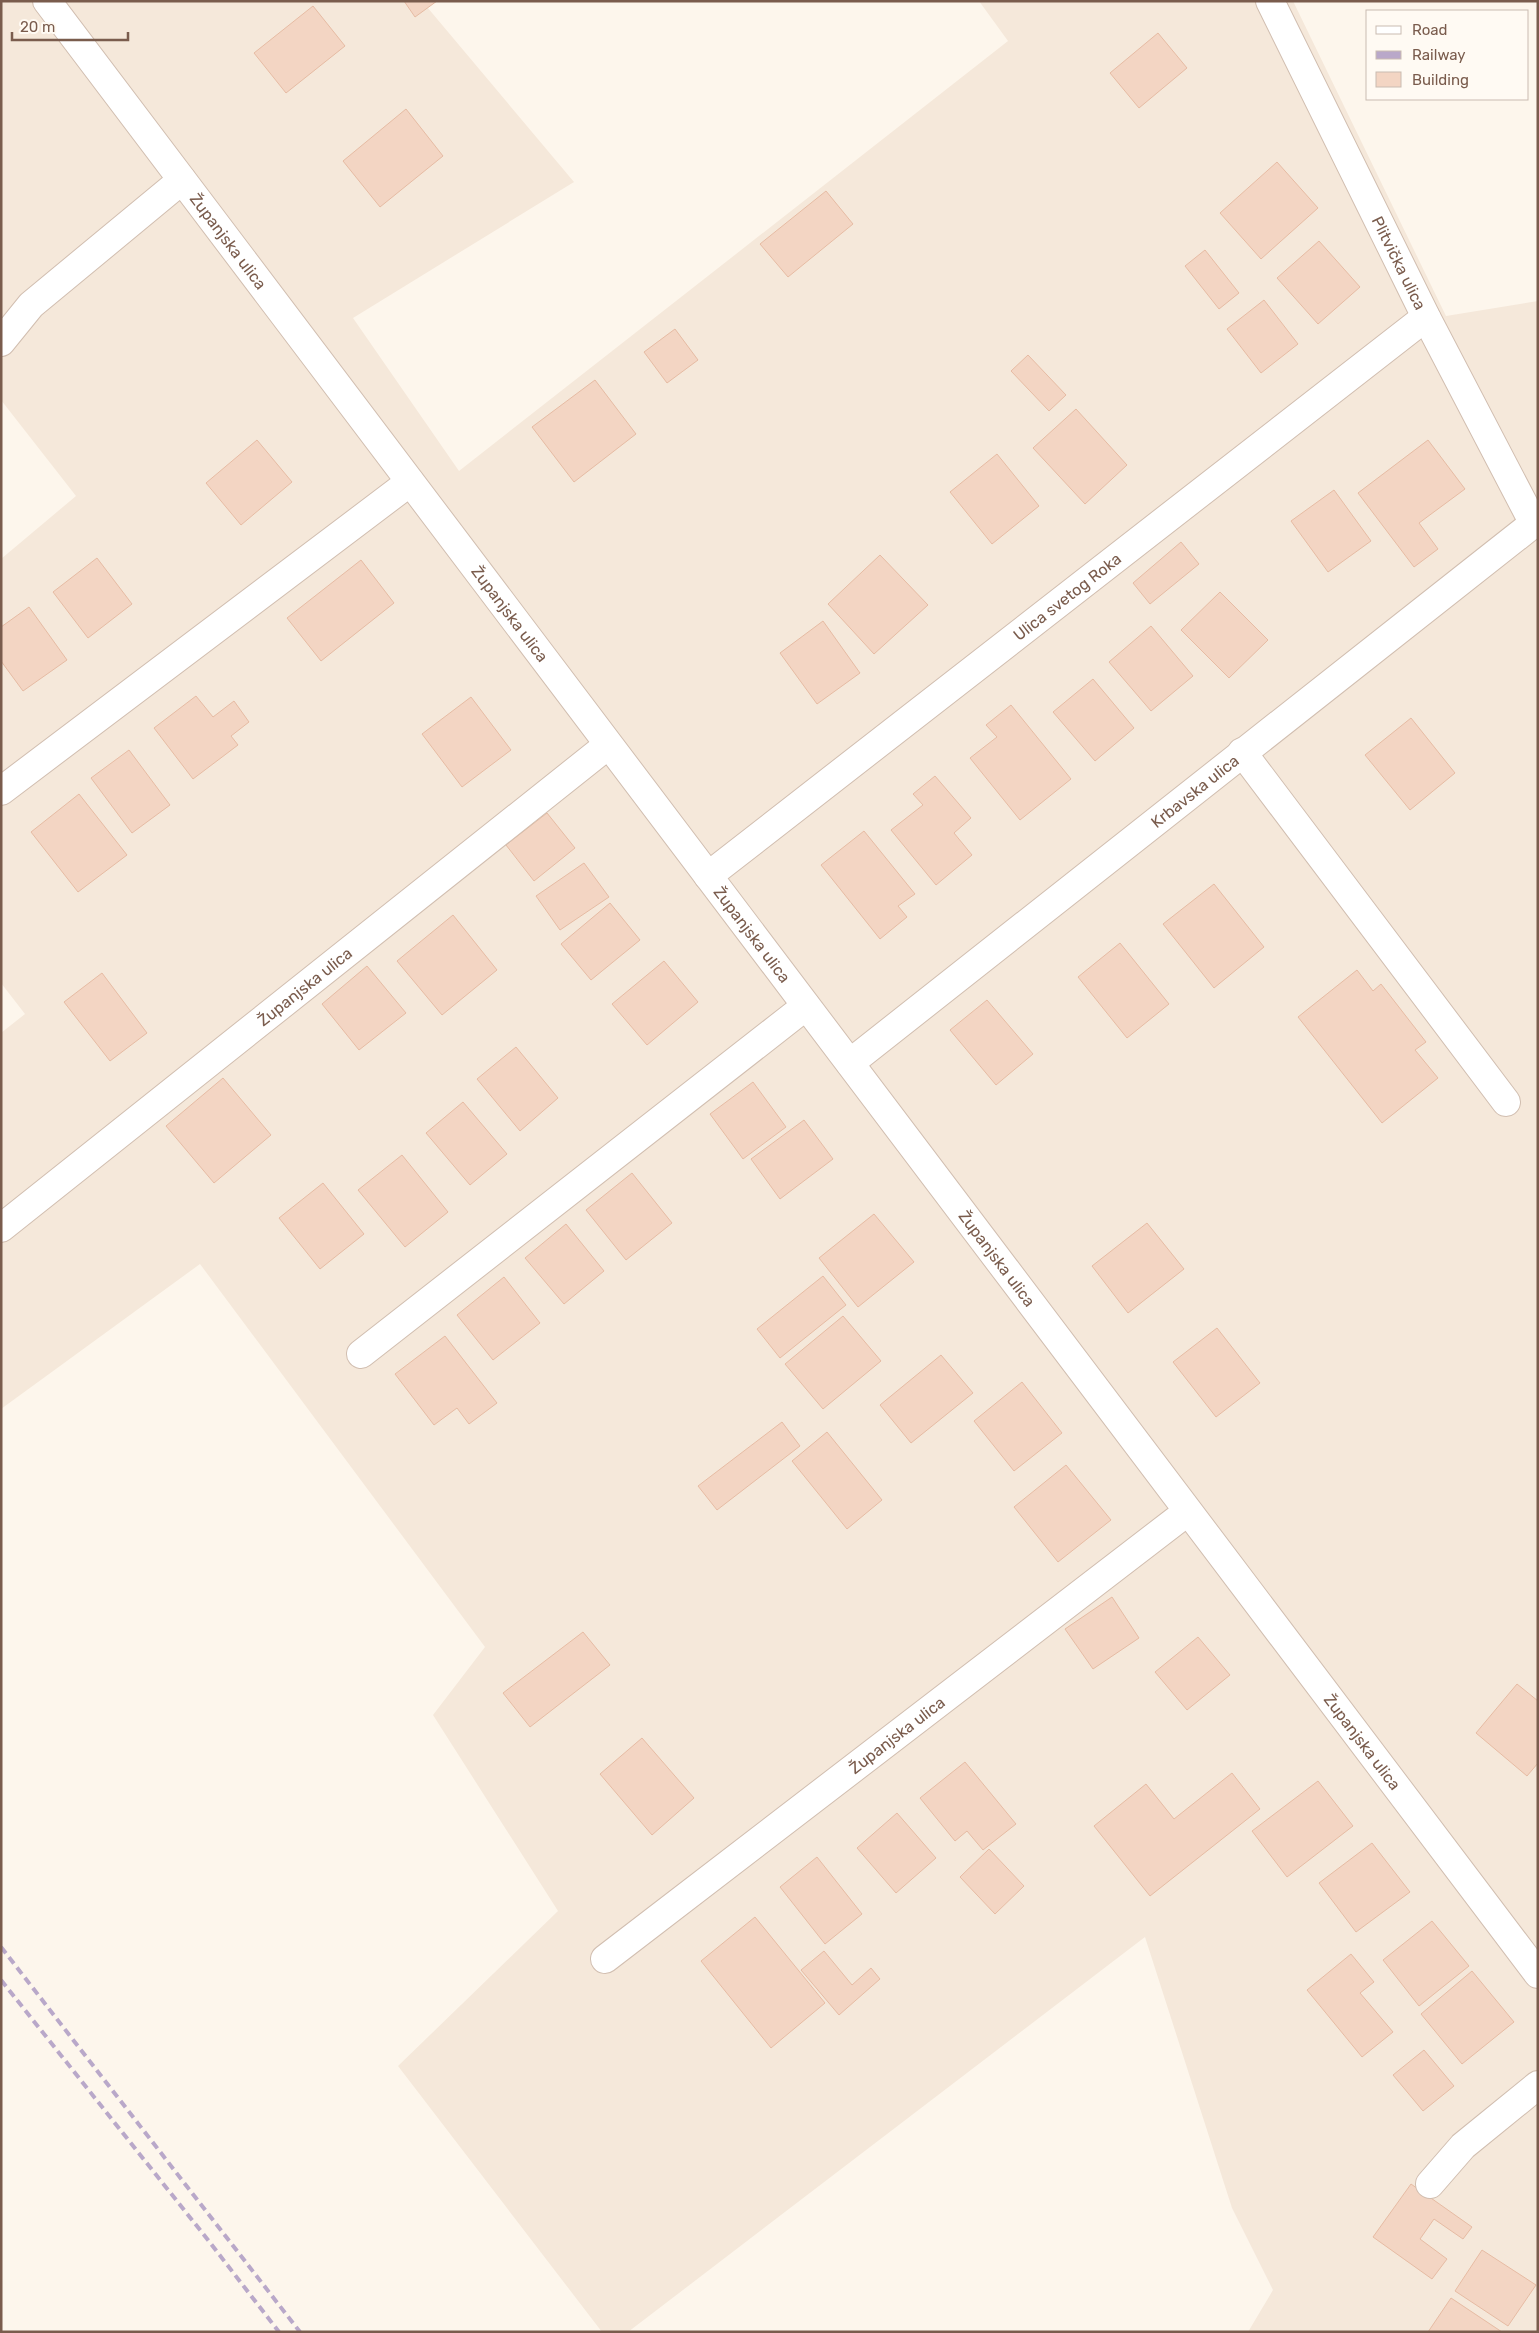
<svg xmlns="http://www.w3.org/2000/svg" width="1539" height="2333" font-family="Rubik,sans-serif">
  <style>
    .residential { fill: #f5e8da }
    .building { fill: #f3d5c3; stroke: #e6bba3 }
    .lines { fill: none; stroke-linecap: round; stroke-linejoin: round }
    .minor-casing { stroke: #d1beb0; stroke-width: 30 }
    .minor { stroke: #fff; stroke-width: 28 }
    .rail { stroke: #b9a8c9; stroke-width: 4; stroke-dasharray: 8 5; stroke-linecap: butt }
    .labels { text-anchor: middle; stroke-width: 5; stroke-linejoin: round; paint-order: stroke }
    .street-label { font-size: 16px; fill: #7a5c4d; stroke: #fffaf3 }
  </style>
  <rect width="100%" height="100%" fill="#fdf6ec"/>
  <!-- residential -->
  <polygon class="residential" points="1,1 422,1 574,182 353,318 459,471 1008,41 979,1 1293,1 1446,316 1538,301 1538,2332 1248,2332 1273,2290 1232,2208 1145,1937 628,2332 602,2332 398,2066 558,1911 433,1715 485,1647 200,1264 1,1409 1,1033 25,1014 1,983 1,559 76,496 1,400"/>
  <!-- building -->
  <g class="building">
    <polygon points="404,1 437,1 415,17"/>
    <polygon points="313,6 345,46 286,93 254,53"/>
    <polygon points="1158,33 1187,68 1139,108 1110,73"/>
    <polygon points="406,109 443,156 380,207 343,161"/>
    <polygon points="1277,162 1318,208 1261,259 1220,213"/>
    <polygon points="826,191 853,224 788,277 760,244"/>
    <polygon points="1319,241 1360,287 1318,324 1277,278"/>
    <polygon points="1205,250 1239,293 1219,309 1185,266"/>
    <polygon points="1264,300 1298,344 1261,373 1227,329"/>
    <polygon points="675,329 698,360 667,383 644,352"/>
    <polygon points="1028,355 1066,395 1049,411 1011,371"/>
    <polygon points="595,380 636,434 574,482 532,427"/>
    <polygon points="1076,409 1127,465 1085,504 1033,448"/>
    <polygon points="257,440 292,482 241,525 206,483"/>
    <polygon points="1428,440 1465,489 1419,523 1438,549 1414,567 1358,493"/>
    <polygon points="997,454 1039,506 992,544 950,492"/>
    <polygon points="1334,490 1371,541 1328,572 1291,521"/>
    <polygon points="1181,542 1199,564 1150,604 1133,583"/>
    <polygon points="880,555 928,605 874,654 828,604"/>
    <polygon points="97,558 132,604 88,638 53,592"/>
    <polygon points="361,560 394,603 321,661 287,618"/>
    <polygon points="1220,592 1268,640 1229,678 1181,630"/>
    <polygon points="29,607 67,660 23,691 1,661 1,627"/>
    <polygon points="823,621 860,673 817,704 780,653"/>
    <polygon points="1151,626 1193,676 1151,711 1109,662"/>
    <polygon points="1093,679 1134,728 1095,761 1053,712"/>
    <polygon points="196,696 213,717 234,701 249,722 231,736 238,745 193,779 154,728"/>
    <polygon points="471,697 511,750 462,787 422,734"/>
    <polygon points="1011,705 1071,779 1020,820 970,758 997,737 986,725"/>
    <polygon points="1411,718 1455,773 1410,810 1365,755"/>
    <polygon points="129,750 170,805 132,833 91,778"/>
    <polygon points="935,776 971,818 954,833 972,855 936,885 891,830 923,805 913,794"/>
    <polygon points="79,794 127,855 78,892 31,832"/>
    <polygon points="547,813 575,848 534,881 506,845"/>
    <polygon points="864,831 915,894 898,906 907,917 880,939 821,865"/>
    <polygon points="584,863 609,897 560,930 536,896"/>
    <polygon points="1214,884 1264,947 1214,988 1163,924"/>
    <polygon points="610,903 640,940 591,980 561,944"/>
    <polygon points="453,915 497,970 442,1015 397,961"/>
    <polygon points="1120,943 1169,1004 1127,1038 1078,977"/>
    <polygon points="664,961 698,1002 647,1045 612,1004"/>
    <polygon points="367,966 406,1013 359,1050 322,1004"/>
    <polygon points="1357,970 1373,991 1381,984 1426,1042 1415,1050 1438,1078 1382,1123 1298,1017"/>
    <polygon points="102,973 147,1033 110,1061 64,1002"/>
    <polygon points="987,1000 1033,1054 996,1085 950,1030"/>
    <polygon points="516,1047 558,1098 520,1131 477,1079"/>
    <polygon points="223,1078 271,1135 214,1183 166,1126"/>
    <polygon points="753,1082 786,1127 743,1159 710,1114"/>
    <polygon points="463,1102 507,1154 470,1185 426,1133"/>
    <polygon points="804,1120 833,1159 780,1199 751,1159"/>
    <polygon points="402,1155 448,1212 405,1247 358,1190"/>
    <polygon points="632,1173 672,1223 626,1260 586,1210"/>
    <polygon points="323,1183 364,1234 320,1269 279,1218"/>
    <polygon points="874,1214 914,1262 858,1307 819,1258"/>
    <polygon points="1147,1223 1184,1269 1128,1313 1092,1266"/>
    <polygon points="566,1224 604,1271 564,1304 525,1258"/>
    <polygon points="823,1276 846,1305 780,1358 757,1329"/>
    <polygon points="504,1277 540,1323 493,1360 457,1315"/>
    <polygon points="843,1316 881,1361 823,1409 785,1364"/>
    <polygon points="1217,1328 1260,1383 1216,1417 1173,1362"/>
    <polygon points="445,1336 497,1403 469,1424 457,1408 434,1425 395,1374"/>
    <polygon points="941,1355 973,1393 911,1443 880,1405"/>
    <polygon points="1022,1382 1062,1433 1014,1471 974,1421"/>
    <polygon points="782,1422 800,1446 717,1510 698,1486"/>
    <polygon points="827,1432 882,1500 847,1529 792,1461"/>
    <polygon points="1066,1465 1111,1520 1058,1562 1014,1507"/>
    <polygon points="1112,1597 1139,1638 1093,1669 1065,1629"/>
    <polygon points="583,1632 610,1665 530,1727 503,1693"/>
    <polygon points="1198,1637 1230,1675 1187,1710 1155,1672"/>
    <polygon points="1517,1684 1538,1701 1538,1763 1527,1776 1476,1733"/>
    <polygon points="642,1738 694,1798 652,1835 600,1774"/>
    <polygon points="965,1762 1016,1824 983,1850 967,1831 955,1841 920,1798"/>
    <polygon points="1232,1773 1260,1809 1150,1896 1094,1826 1146,1784 1174,1819"/>
    <polygon points="1318,1781 1353,1826 1287,1877 1252,1831"/>
    <polygon points="897,1813 936,1858 896,1893 857,1848"/>
    <polygon points="1372,1843 1410,1892 1356,1932 1319,1883"/>
    <polygon points="989,1849 1024,1886 995,1914 960,1877"/>
    <polygon points="817,1857 862,1914 825,1944 780,1887"/>
    <polygon points="755,1917 825,2003 771,2048 701,1961"/>
    <polygon points="1432,1921 1469,1966 1419,2006 1383,1960"/>
    <polygon points="824,1951 852,1985 871,1968 880,1979 839,2015 801,1970"/>
    <polygon points="1351,1954 1374,1982 1360,1993 1393,2032 1362,2057 1307,1990"/>
    <polygon points="1472,1971 1514,2022 1462,2064 1421,2014"/>
    <polygon points="1424,2050 1454,2086 1423,2111 1393,2075"/>
    <polygon points="1411,2184 1472,2227 1463,2239 1434,2219 1420,2239 1447,2259 1432,2279 1373,2237"/>
    <polygon points="1482,2250 1536,2285 1508,2326 1455,2291"/>
    <polygon points="1451,2298 1502,2332 1428,2332"/>
  </g>
  <g class="lines">
    <!-- minor casing -->
    <g class="minor-casing">
      <g id="minor">
        <path id="s1" d="M 47,1 L 1538,1974"/>
        <path id="s2" d="M 1270,1 L 1426,317 L 1533,522"/>
        <polyline points="1,342 31,305 182,180"/>
        <polyline points="1242,752 1506,1102"/>
        <polyline points="1,791 410,482"/>
        <path id="s3" d="M 708,876 L 1426,317"/>
        <path id="s4" d="M 850,1063 L 1538,520"/>
        <path id="s5" d="M 1,1228 L 608,745"/>
        <polyline points="361,1354 806,1006"/>
        <path id="s6" d="M 605,1959 L 1187,1512"/>
        <polyline points="1430,2184 1463,2146 1538,2085"/>
      </g>
    </g>
    <!-- minor -->
    <use href="#minor" class="minor"/>
    <!-- rail -->
    <g class="rail">
      <polyline points="1,1947 300,2332"/>
      <polyline points="1,1980 208,2240 279,2332"/>
    </g>
  </g>
  <g class="labels">
    <!-- street labels -->
    <g class="street-label">
      <text dy="6" stroke="none"><textPath href="#s1" startOffset="301">Županjska ulica</textPath></text>
      <text dy="6" stroke="none"><textPath href="#s2" startOffset="292">Plitvička ulica</textPath></text>
      <text dy="6" stroke="none"><textPath href="#s3" startOffset="455">Ulica svetog Roka</textPath></text>
      <text dy="6" stroke="none"><textPath href="#s1" startOffset="768">Županjska ulica</textPath></text>
      <text dy="6" stroke="none"><textPath href="#s4" startOffset="439">Krbavska ulica</textPath></text>
      <text dy="6" stroke="none"><textPath href="#s1" startOffset="1170">Županjska ulica</textPath></text>
      <text dy="6" stroke="none"><textPath href="#s5" startOffset="388">Županjska ulica</textPath></text>
      <text dy="6" stroke="none"><textPath href="#s1" startOffset="1576">Županjska ulica</textPath></text>
      <text dy="6" stroke="none"><textPath href="#s6" startOffset="368">Županjska ulica</textPath></text>
      <text dy="6" stroke="none"><textPath href="#s1" startOffset="2182">Županjska ulica</textPath></text>
    </g>
  </g>
  <!-- border -->
  <rect width="1539" height="2333" fill="none" stroke="#7a5c4d" stroke-width="5"/>
  <!-- legend -->
  <rect x="1366" y="10" width="162" height="90" fill="#fffaf3" stroke="#cabbb1"/>
  <rect x="1376" y="26" width="25" height="8" fill="#ffffff" stroke="#cabbb1"/>
  <text x="1412" y="35" font-size="15" fill="#7a5c4d">Road</text>
  <rect x="1376" y="51" width="25" height="8" fill="#b9a8c9" stroke="#cabbb1"/>
  <text x="1412" y="60" font-size="15" fill="#7a5c4d">Railway</text>
  <rect x="1376" y="72" width="25" height="15" fill="#f3d5c3" stroke="#cabbb1"/>
  <text x="1412" y="85" font-size="15" fill="#7a5c4d">Building</text>
  <!-- scale -->
  <path d="M12 32v8h116v-8" fill="none" stroke="#7a5c4d" stroke-width="2.5"/>
  <text x="20" y="32" font-size="15" fill="#7a5c4d" stroke="#fffaf3" stroke-width="4" paint-order="stroke">20 m</text>
</svg>
